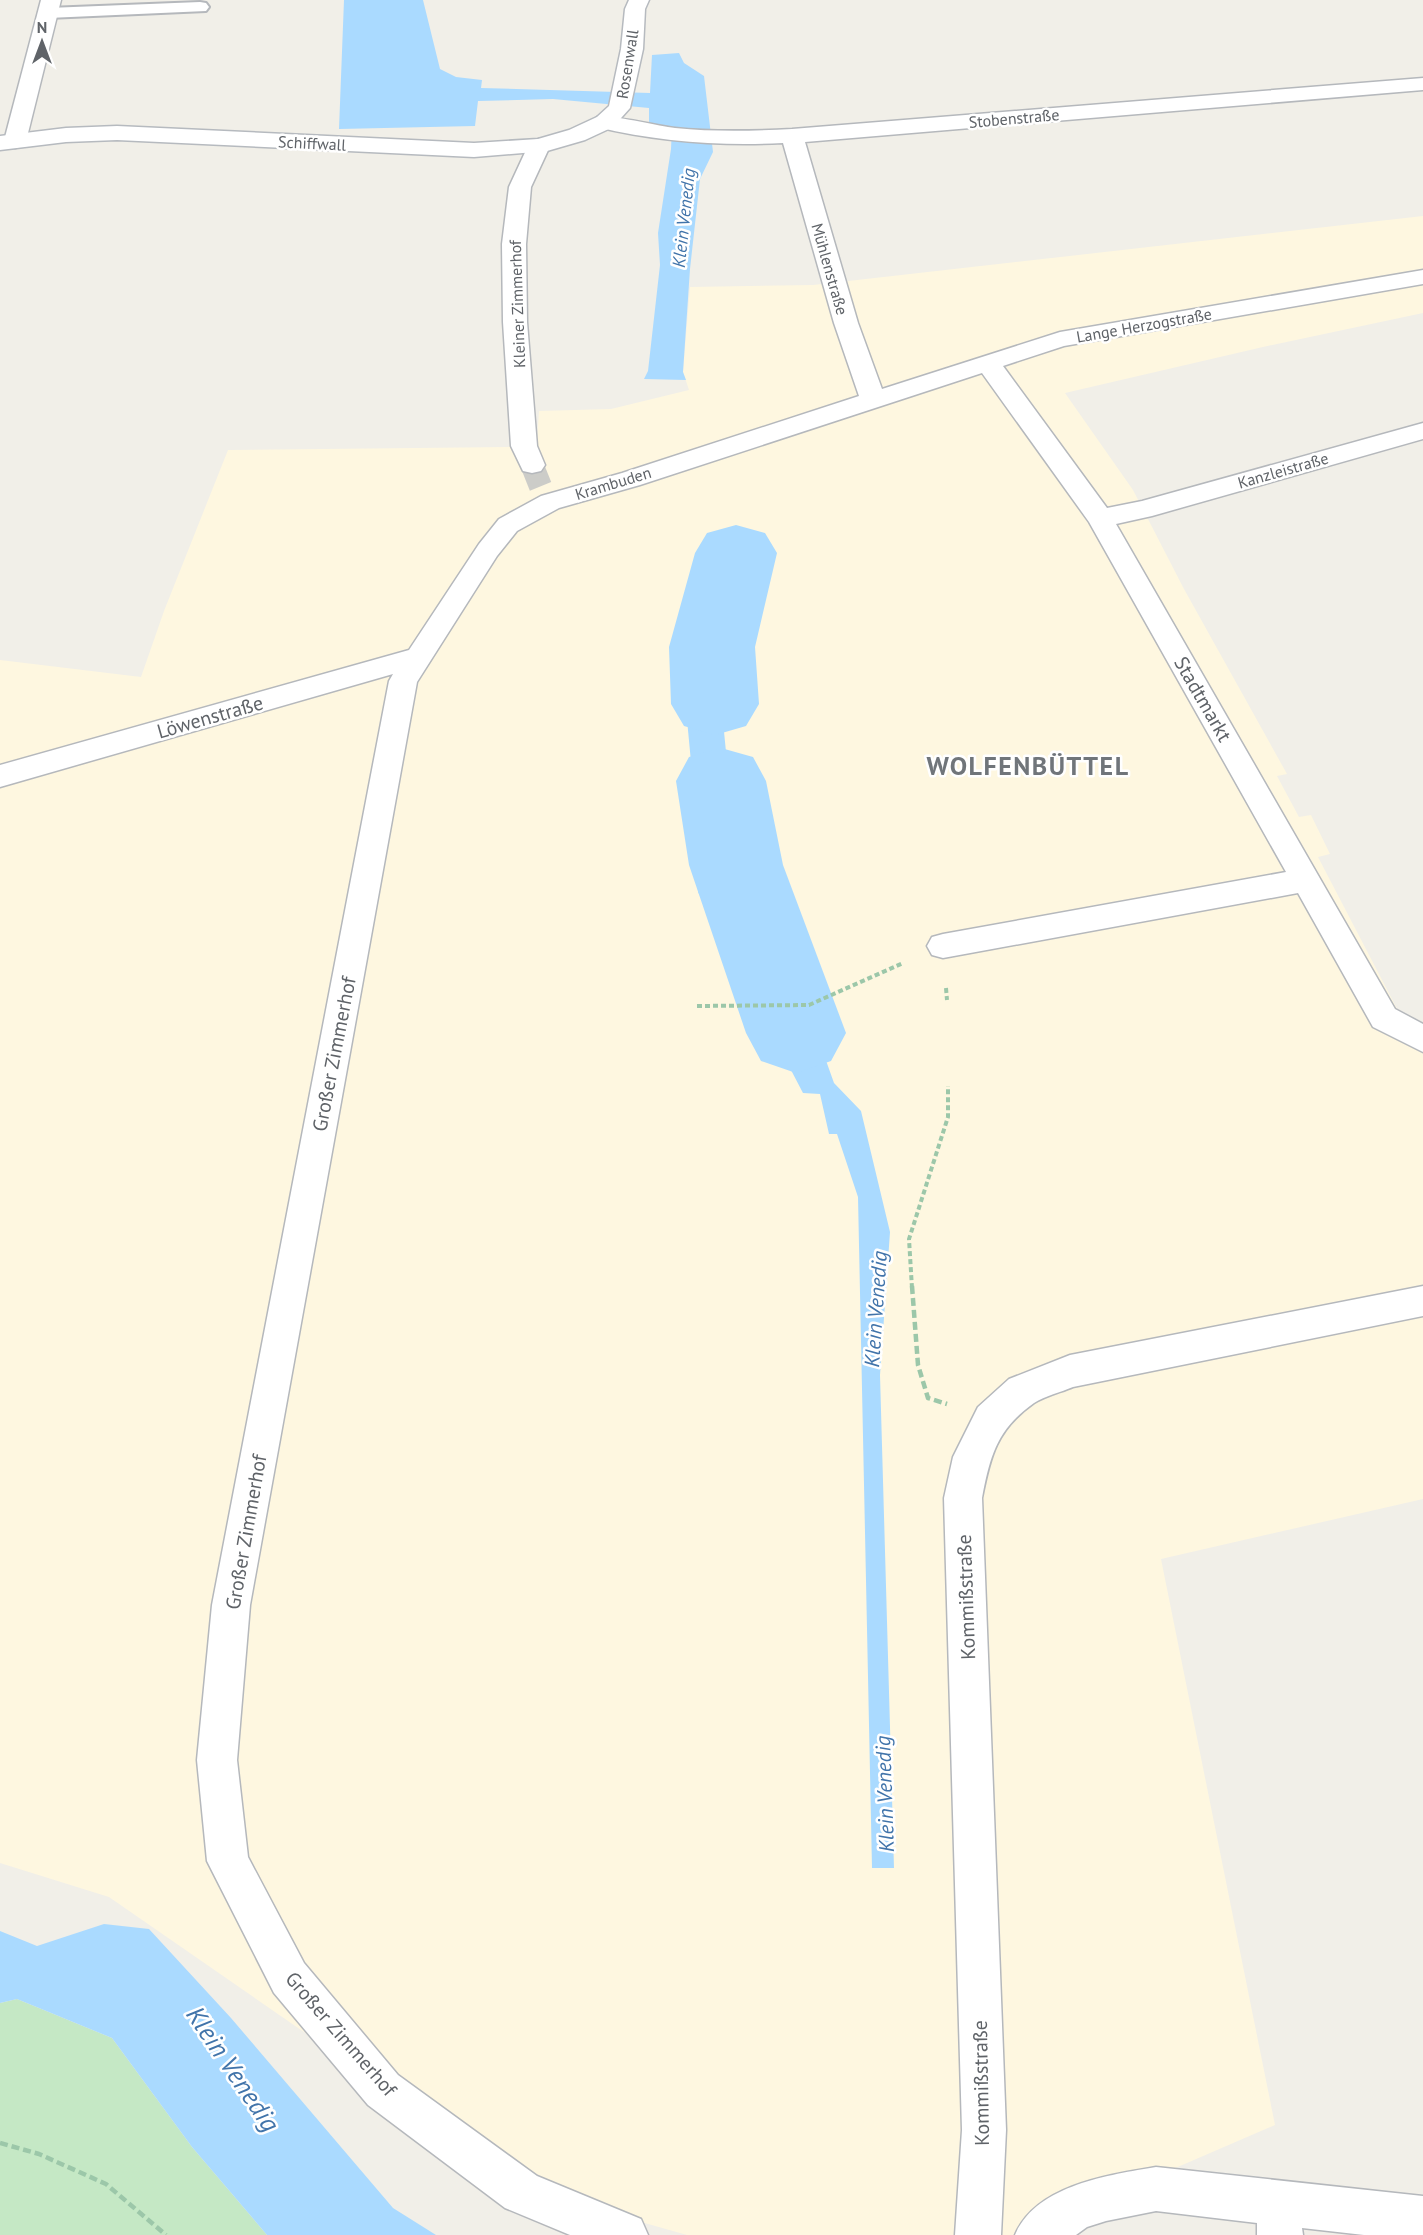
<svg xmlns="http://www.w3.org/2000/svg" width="1423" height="2235" font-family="'PT Sans',sans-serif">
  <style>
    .commercial { fill: #fef7e0 }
    .green { fill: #c5e8c5 }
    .water { fill: #aadaff }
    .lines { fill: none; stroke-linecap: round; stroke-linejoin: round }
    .river { fill: #aadaff; fill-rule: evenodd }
    .street-tunnel { stroke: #ccccc8; stroke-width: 23; stroke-dasharray: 23 12; stroke-linecap: butt }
    .lane-casing { stroke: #b5b8bc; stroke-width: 4 }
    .street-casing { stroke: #b5b8bc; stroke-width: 3 }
    .secondary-casing { stroke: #b6babf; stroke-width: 3 }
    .path-far1 { stroke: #9cc7a9; stroke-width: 4; stroke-dasharray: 5 3; stroke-linecap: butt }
    .path { stroke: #9cc7a9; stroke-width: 4.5; stroke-dasharray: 8 4; stroke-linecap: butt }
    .lane { fill: #fff; fill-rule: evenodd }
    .street { fill: #fff; fill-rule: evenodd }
    .secondary { fill: #fff; fill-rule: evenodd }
    .labels { text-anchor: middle; stroke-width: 5; stroke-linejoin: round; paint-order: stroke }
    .far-street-label { font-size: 16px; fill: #5f6368; stroke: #fff }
    .far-water-label { font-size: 18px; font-style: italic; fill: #4174aa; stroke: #fff }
    .street-label { font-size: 20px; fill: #5f6368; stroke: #fff }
    .water-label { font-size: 21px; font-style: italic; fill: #4174aa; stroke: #fff }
    .district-label { font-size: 26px; font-weight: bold; letter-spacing: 1.5px; fill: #70757a; stroke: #fff }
    .near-water-label { font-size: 26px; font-style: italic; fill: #4174aa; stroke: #fff }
  </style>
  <rect width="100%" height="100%" fill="#f1efe8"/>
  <!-- commercial -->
  <polygon class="commercial" points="1423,216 1423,313 1263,347 1065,393 1133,490 1184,589 1287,774 1277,776 1299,817 1311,815 1330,854 1318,857 1405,1024 1423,1041 1423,1499 1161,1559 1275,2125 1106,2198 1038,2235 687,2235 535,2192 109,1897 0,1863 0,660 141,677 164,611 228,450 508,447 537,440 539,411 611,409 689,390 683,372 690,287 813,285"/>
  <!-- green -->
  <polygon class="green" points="17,1999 112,2038 192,2147 267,2235 0,2235 0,2003"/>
  <!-- water -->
  <g class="water">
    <polygon points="344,0 423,0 440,69 456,77 482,80 481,88 650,93 652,55 679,53 684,63 704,76 713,152 700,179 690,269 683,372 686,380 644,379 648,371 660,265 658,233 671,149 672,127 649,125 649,108 553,99 478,101 475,126 339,129"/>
    <polygon points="733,535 727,640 719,681 739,883 803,996 834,1083 861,1111 890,1232 880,1375 894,1868 872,1868 858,1197 837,1134 829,1134 820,1094 803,1093 698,892 696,815 683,677 711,544"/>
    <polygon points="104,1924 149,1929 231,2018 393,2208 436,2235 267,2235 192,2147 112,2038 17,1999 0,2003 0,1931 37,1946"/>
  </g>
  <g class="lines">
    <!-- river -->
    <g class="river">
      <polygon points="736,525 765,533 777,553 755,647 759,704 746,726 715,735 684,726 671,704 669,647 695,553 707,533"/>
      <polygon points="721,748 753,757 766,781 783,865 846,1033 831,1061 796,1073 761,1061 746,1033 689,865 676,781 689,757"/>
    </g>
    <!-- street-tunnel -->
    <polyline class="street-tunnel" points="532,465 542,490"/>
    <!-- lane casing -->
    <g class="lane-casing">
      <polygon id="lane" points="200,2 206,3 209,7 206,11 48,18 42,17 39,13 42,9 48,8"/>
    </g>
    <!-- street casing -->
    <g class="street-casing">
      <g id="street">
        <polygon points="41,0 61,0 26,141 23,146 15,148 7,146 4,141"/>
        <path d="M 1423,78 L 1423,90 L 805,142 L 858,323 L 882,389 L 1060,332 L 1423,270 L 1423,284 L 1064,346 L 1003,366 L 1107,508 L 1142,501 L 1423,423 L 1423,439 L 1152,516 L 1116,524 L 1395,1009 L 1423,1024 L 1423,1052 L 1373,1027 L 1298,893 L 943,958 L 932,955 L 927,946 L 932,937 L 943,934 L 1286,872 L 1089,522 L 982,373 L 640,485 L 559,508 L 517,531 L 497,556 L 417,682 L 250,1605 L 237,1760 L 248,1857 L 304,1963 L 398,2075 L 537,2176 L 641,2219 L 648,2235 L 570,2235 L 505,2208 L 368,2105 L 274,1993 L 207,1861 L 197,1760 L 212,1605 L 389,681 L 393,674 L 0,787 L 0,765 L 409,650 L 479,544 L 499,519 L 541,496 L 622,473 L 859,396 L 834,323 L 783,143 C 720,146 659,142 597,127 L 594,122 L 597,117 C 611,114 657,126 675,128 C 714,132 753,131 792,129 Z"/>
        <polygon points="539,139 547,141 550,146 531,187 526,244 527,322 537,446 545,465 541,471 532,473 523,471 511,446 503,322 502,244 509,187 528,146 531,141"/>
        <path d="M 1423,1286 L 1423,1316 L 1073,1387 C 1061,1392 1045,1396 1034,1403 C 997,1429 990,1456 982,1498 L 1006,2130 L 1001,2235 L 955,2235 L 962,2130 L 944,1498 L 953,1457 L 978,1407 L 1009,1379 L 1070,1355 Z"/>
        <path d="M 1156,2167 L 1423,2196 L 1423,2235 L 1364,2235 L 1302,2228 L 1303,2235 L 1257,2235 L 1257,2223 L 1156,2211 L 1106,2221 L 1087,2227 L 1076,2235 L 1015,2235 C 1036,2185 1109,2175 1156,2167 Z"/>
      </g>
    </g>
    <!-- secondary casing -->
    <g class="secondary-casing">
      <polygon id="secondary" points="629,0 649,0 645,9 643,49 630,108 613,127 585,140 547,151 474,157 117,140 66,142 0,150 0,136 66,128 117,126 474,143 538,139 569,130 597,117 609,106 621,49 625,9"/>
    </g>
    <!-- path-far1 -->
    <g class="path-far1">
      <polyline points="946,988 947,1000"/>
      <polyline points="697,1006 809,1005 903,963"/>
      <polyline points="912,1288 909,1239 948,1117 948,1086"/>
    </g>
    <!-- path -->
    <g class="path">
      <polyline points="912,1286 918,1365 928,1398 947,1404"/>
      <polyline points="0,2143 39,2154 106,2184 166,2235"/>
    </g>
    <!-- lane -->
    <use href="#lane" class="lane"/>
    <!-- street -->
    <use href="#street" class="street"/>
    <!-- secondary -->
    <use href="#secondary" class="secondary"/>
  </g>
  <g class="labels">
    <!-- far-street labels -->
    <g class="far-street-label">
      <text transform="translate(627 64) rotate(-81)" y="6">Rosenwall</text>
      <text transform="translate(1014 118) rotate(-5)" y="6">Stobenstraße</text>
      <text transform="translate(312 143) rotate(3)" y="6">Schiffwall</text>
      <text transform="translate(830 269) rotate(74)" y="6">Mühlenstraße</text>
      <text transform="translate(517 304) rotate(-92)" y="6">Kleiner Zimmerhof</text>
      <text transform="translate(1144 325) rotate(-10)" y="6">Lange Herzogstraße</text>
      <text transform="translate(1283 470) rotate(-16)" y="6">Kanzleistraße</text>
      <text transform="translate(613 483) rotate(-17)" y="6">Krambuden</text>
    </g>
    <!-- far-water labels -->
    <g class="far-water-label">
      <text transform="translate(684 218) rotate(-84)" y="6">Klein Venedig</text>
    </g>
    <!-- street labels -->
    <g class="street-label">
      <text transform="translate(1203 699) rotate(60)" y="7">Stadtmarkt</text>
      <text transform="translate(210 717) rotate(-16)" y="7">Löwenstraße</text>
      <text transform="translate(334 1054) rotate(-79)" y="7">Großer Zimmerhof</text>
      <text transform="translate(246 1532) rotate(-80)" y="7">Großer Zimmerhof</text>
      <text transform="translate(966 1597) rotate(-92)" y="7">Kommißstraße</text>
      <text transform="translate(341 2034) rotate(49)" y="7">Großer Zimmerhof</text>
      <text transform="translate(981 2083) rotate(-91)" y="7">Kommißstraße</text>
    </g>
    <!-- water labels -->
    <g class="water-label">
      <text transform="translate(876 1309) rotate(-86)" y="7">Klein Venedig</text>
      <text transform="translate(885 1794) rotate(-92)" y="7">Klein Venedig</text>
    </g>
    <!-- district labels -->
    <g class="district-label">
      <text x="1028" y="775">WOLFENBÜTTEL</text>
    </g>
    <!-- near-water labels -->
    <g class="near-water-label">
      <text transform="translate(233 2069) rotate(56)" y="9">Klein Venedig</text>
    </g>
  </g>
  <!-- north arrow -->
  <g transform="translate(42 42)" stroke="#ffffff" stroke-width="4.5" paint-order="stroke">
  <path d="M0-4.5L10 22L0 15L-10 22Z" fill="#5f6368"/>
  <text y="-9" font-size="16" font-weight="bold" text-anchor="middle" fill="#5f6368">N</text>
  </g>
</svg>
